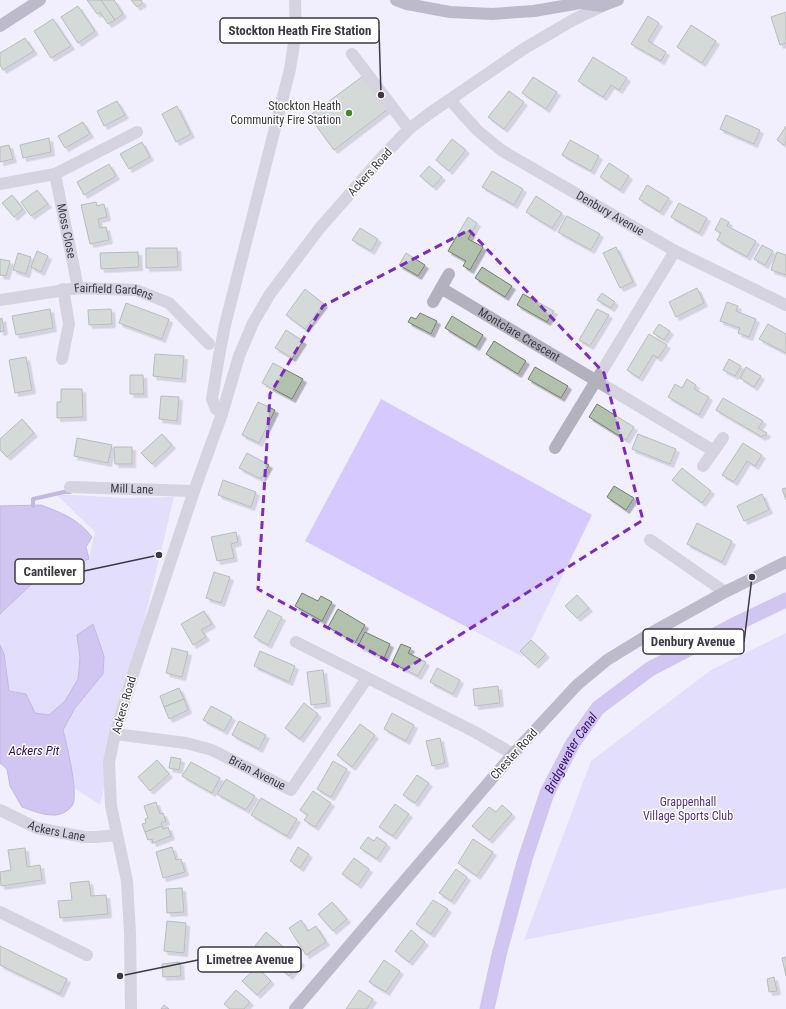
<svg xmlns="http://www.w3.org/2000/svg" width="786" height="1009" font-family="'Roboto Condensed',sans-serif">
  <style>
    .green { fill: #d6c9fd }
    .water { fill: #aa93e5; stroke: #8978b4 }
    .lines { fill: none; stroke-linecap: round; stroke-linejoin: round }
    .stream { stroke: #8978b4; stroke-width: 4 }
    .canal { stroke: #aa93e5; stroke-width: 15 }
    .building { fill: #b1c1ac; stroke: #72806c; filter: url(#shadow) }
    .minor { stroke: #b3b1bb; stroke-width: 12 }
    .major { stroke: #7f7b8e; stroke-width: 12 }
    .marked { fill: none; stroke: #7b2cbf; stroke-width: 3; stroke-dasharray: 8 5; stroke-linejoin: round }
    .poi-dot { fill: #478829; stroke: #fff; stroke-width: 1.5 }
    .labels { text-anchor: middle; stroke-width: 3; stroke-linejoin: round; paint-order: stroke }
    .poi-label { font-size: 12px; fill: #3c3943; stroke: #fff; text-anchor: end }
    .street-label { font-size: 12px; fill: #3c3943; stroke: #fff }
    .park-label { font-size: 12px; fill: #522f8e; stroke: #fff }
    .water-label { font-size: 13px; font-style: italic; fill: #370b6d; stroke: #fff }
    .leader { fill: none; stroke: #3c3943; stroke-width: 1.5 }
    .callout-dot { fill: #3c3943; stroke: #fff; stroke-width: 1.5 }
    .callout { fill: #fff; stroke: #3c3943; stroke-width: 1.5 }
    .callout-label { font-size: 13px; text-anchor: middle; font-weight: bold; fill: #3c3943 }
  </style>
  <defs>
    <filter id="shadow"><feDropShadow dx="3.5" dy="3.5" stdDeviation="0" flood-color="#0004"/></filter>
  </defs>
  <rect width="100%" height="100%" fill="#f1eefd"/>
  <!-- green -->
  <g class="green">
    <polygon points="381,399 592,515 523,657 305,541"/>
    <polygon points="56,494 125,498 174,497 100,805 73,787 70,758 63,730 75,708 103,674 93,624 77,635 80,658 78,679 65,701 49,715 35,713 26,694 9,691 4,654 0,645 0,614 37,579 89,558 95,532"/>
    <polygon points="786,633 786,888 524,940 591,761 711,670"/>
  </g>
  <!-- water -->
  <g class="water">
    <path d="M 41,505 C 62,513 78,519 92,537 L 86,547 L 89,559 L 37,579 L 0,614 L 0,506 Z"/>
    <path d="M 93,624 L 104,656 L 103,674 L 75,708 L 63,730 C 67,745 78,791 73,804 C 70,811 59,816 52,815 C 42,815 31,810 22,807 L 10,786 L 7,769 L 0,763 L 0,645 L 4,654 L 9,691 L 26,694 L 35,713 L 49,715 L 65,701 L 78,679 L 80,658 L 77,635 Z"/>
  </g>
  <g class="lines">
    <!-- stream -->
    <polyline class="stream" points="33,506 33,499 64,492 70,492"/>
    <!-- canal -->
    <path class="canal" id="s1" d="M 487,1009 L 499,955 L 525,859 L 547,793 L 573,743 L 598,708 L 650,669 L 738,623 L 786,600"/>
  </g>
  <!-- building -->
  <g class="building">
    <polygon points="87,0 101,0 115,20 108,24 100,12 97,14"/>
    <polygon points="101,0 114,0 123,14 115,20"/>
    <polygon points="131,0 141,0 143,3 137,7"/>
    <polygon points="78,6 95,31 78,43 61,17"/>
    <polygon points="786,12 786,43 780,45 771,17"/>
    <polygon points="648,16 659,23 648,41 666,52 661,61 631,44"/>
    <polygon points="53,19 71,46 51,58 34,31"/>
    <polygon points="691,25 716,41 702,63 677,47"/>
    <polygon points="25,38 34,51 3,70 0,65 0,53"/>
    <polygon points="593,57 627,78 619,90 611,85 603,97 578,81"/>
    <polygon points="363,76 388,109 334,150 309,116"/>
    <polygon points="533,77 557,92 546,109 522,93"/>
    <polygon points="509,91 524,102 504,129 488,117"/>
    <polygon points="117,101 125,115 104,126 97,111"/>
    <polygon points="177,106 191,134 176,142 162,114"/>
    <polygon points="726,115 760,130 754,144 720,129"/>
    <polygon points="83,122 90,134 65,148 58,136"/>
    <polygon points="786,126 786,142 784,145 777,140"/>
    <polygon points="49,138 51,152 23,158 20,145"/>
    <polygon points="452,139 466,150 449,171 436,160"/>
    <polygon points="570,140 599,156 591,171 562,155"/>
    <polygon points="142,142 150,157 129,169 120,154"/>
    <polygon points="9,145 13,159 0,162 0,147"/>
    <polygon points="609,163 629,176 620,190 600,177"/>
    <polygon points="109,164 116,176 84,195 77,182"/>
    <polygon points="429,166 442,177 433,187 420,176"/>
    <polygon points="492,171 523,189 514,205 482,187"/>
    <polygon points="647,185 669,198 660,212 639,199"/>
    <polygon points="37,190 48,204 31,216 21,202"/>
    <polygon points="12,195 23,209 14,217 2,203"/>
    <polygon points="536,196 562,213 552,228 526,212"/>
    <polygon points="96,202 97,206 104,204 107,217 98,219 100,228 106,227 109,240 90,244 81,205"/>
    <polygon points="679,203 707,218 699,233 671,217"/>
    <polygon points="567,216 600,234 591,250 558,232"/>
    <polygon points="468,217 477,223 468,239 483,247 470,270 463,266 466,261 448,251"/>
    <polygon points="721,218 729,222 727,226 756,241 747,257 717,240 721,233 715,230"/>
    <polygon points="360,228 378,239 371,251 352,240"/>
    <polygon points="762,245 773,251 765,265 754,259"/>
    <polygon points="616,247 633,282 620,288 603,253"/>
    <polygon points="146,248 177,248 178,267 146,268"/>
    <polygon points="37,251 48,256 41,272 31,267"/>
    <polygon points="138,252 139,267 101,269 100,253"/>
    <polygon points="777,252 786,255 786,275 771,270"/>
    <polygon points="18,253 31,257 26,274 13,270"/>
    <polygon points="406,253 425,265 418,276 399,265"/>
    <polygon points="0,259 10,261 6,276 0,275"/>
    <polygon points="482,267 512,286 505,297 475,278"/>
    <polygon points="697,288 704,303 676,317 669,302"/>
    <polygon points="305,289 324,304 305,329 286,315"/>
    <polygon points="602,293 615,302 611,308 597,300"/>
    <polygon points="523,294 554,311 547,322 517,305"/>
    <polygon points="727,302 738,306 736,311 756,319 749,337 738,333 740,328 720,321"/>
    <polygon points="126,303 169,319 162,339 119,323"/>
    <polygon points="50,309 53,328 16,335 12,316"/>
    <polygon points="111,309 112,324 89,325 88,310"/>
    <polygon points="597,309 609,315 590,346 579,340"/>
    <polygon points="420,313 437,321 431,334 408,322 411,317 416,319"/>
    <polygon points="452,316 483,335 476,347 445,328"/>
    <polygon points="2,318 4,331 0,332 0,319"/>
    <polygon points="659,324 670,331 664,340 653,333"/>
    <polygon points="768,324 786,334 786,353 759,339"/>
    <polygon points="286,330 303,341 292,358 275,348"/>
    <polygon points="649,334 667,345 658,358 653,355 639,378 627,370"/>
    <polygon points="494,341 526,361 518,374 486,354"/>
    <polygon points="155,354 184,356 182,379 153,376"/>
    <polygon points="26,357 32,390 15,393 9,360"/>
    <polygon points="729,359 741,366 735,376 723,370"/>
    <polygon points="273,363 303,379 292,399 262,383"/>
    <polygon points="535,367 568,386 561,398 528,379"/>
    <polygon points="746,367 761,376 754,387 740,378"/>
    <polygon points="130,375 143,375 144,394 130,394"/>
    <polygon points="687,379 696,385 694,389 709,397 699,415 668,397 675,384 682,388"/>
    <polygon points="61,389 82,389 83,417 57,418 57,402 61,402"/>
    <polygon points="161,396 179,397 177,421 159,419"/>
    <polygon points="723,398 763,421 758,428 767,433 765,436 763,435 762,437 716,410"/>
    <polygon points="258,402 275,410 259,443 242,435"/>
    <polygon points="597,404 634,427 626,440 589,417"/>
    <polygon points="22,419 34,433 7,457 0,450 0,439"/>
    <polygon points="162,434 172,445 152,464 141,453"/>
    <polygon points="638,434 676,449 670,464 632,449"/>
    <polygon points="77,438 112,445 108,463 74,456"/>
    <polygon points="743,443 762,455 755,466 747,461 734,482 722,475"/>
    <polygon points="114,447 132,447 132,464 115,464"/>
    <polygon points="247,453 269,465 261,479 239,468"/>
    <polygon points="682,468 711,491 702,503 672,480"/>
    <polygon points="223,480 256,492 251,507 218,495"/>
    <polygon points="614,486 634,498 626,510 607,497"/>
    <polygon points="786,488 786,500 782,489"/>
    <polygon points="762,494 769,510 744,521 737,506"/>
    <polygon points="697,523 732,541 722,562 687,544"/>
    <polygon points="236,532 238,542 231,544 234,558 217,561 211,537"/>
    <polygon points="214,572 230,577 221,603 206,598"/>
    <polygon points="302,593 318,601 321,596 332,602 322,621 295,606"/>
    <polygon points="577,595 589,608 577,618 565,606"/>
    <polygon points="338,609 365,625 355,643 328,627"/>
    <polygon points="268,610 282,617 268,645 254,637"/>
    <polygon points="204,611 212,624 201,630 206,637 193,645 181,624"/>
    <polygon points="365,632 390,644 384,658 358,646"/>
    <polygon points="531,640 546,654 535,665 520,651"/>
    <polygon points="401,644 411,648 408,653 426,662 418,676 392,663"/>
    <polygon points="172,648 188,652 182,677 166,673"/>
    <polygon points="260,651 295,666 289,682 254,666"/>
    <polygon points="437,668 460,680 453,694 430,682"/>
    <polygon points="323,670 327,703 311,705 307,672"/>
    <polygon points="498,686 500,703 475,706 473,689"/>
    <polygon points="179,688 184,699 164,707 160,696"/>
    <polygon points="184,699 188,710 169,719 164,707"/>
    <polygon points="304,703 318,714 300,739 285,728"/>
    <polygon points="211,706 232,717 224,731 203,720"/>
    <polygon points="392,713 414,725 406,741 384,729"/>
    <polygon points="239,721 266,735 259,749 232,735"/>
    <polygon points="360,724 375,735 352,767 337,755"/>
    <polygon points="440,738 445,763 432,766 426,741"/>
    <polygon points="171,757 181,759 179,770 169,768"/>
    <polygon points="157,760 169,774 150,791 138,777"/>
    <polygon points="333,761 347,769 331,797 317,789"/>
    <polygon points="191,762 220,778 212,793 182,776"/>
    <polygon points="417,775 429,783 415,803 403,795"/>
    <polygon points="226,779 255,796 246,810 217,794"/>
    <polygon points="313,791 331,803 315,827 304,820 308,815 300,810"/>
    <polygon points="261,798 297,819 287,836 251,815"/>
    <polygon points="156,802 160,814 163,813 166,821 161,823 162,826 145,832 142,824 146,823 145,819 148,818 144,806"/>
    <polygon points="395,804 409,814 393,836 379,827"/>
    <polygon points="502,805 512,814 489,840 472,826 489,807 496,812"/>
    <polygon points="162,826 163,829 168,827 171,836 153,843 152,839 148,840 145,832"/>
    <polygon points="368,837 374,841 377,837 387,844 377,859 360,848"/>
    <polygon points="473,839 493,852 477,876 458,863"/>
    <polygon points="172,847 176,860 181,859 185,872 163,878 156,852"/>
    <polygon points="298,847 309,854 300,868 290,861"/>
    <polygon points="25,848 27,867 40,865 42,880 1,886 0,872 11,870 8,850"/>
    <polygon points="354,858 369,869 358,885 342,874"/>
    <polygon points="456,869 467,877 451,901 439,893"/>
    <polygon points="89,881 91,896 106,895 108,914 60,918 58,901 72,900 70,883"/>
    <polygon points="182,888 184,912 167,913 166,889"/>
    <polygon points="433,900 448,909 431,934 416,924"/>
    <polygon points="332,902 347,919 333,931 318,914"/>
    <polygon points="301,920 308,931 316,926 326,942 306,955 289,928"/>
    <polygon points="167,921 186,923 184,953 164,951"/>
    <polygon points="411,930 425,942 409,962 395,951"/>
    <polygon points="266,932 301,962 289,976 255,946"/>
    <polygon points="0,946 67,979 60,994 0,965"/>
    <polygon points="786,957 786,976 782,958"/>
    <polygon points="384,960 400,971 386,992 369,982"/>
    <polygon points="180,962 181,976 163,977 162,964"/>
    <polygon points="257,967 271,981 257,995 242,981"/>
    <polygon points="774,977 777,991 769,992 767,979"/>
    <polygon points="236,990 250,1002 244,1009 230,1009 224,1004"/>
    <polygon points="359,990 373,999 367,1009 346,1009"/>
    <polygon points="164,1005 169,1009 161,1009"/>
  </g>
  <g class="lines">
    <!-- minor -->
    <g class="minor">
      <polyline points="352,54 409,129"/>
      <path id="s2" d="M 450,100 L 477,130 L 501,150 L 675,251 L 786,305"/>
      <polyline points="55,174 137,132"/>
      <path id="s3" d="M 0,184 L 55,174 L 78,288"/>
      <path id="s4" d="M 441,288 L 714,451"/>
      <path id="s5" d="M 0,300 L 78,288 L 136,290 L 169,303 L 209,344"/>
      <polyline points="433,302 449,274"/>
      <polyline points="62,359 69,324 63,289"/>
      <polyline points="222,414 216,409 212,399 219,356 225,325 290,69 296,31 295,0"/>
      <polyline points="555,448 675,251"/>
      <polyline points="703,466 723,438"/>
      <path id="s6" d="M 70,487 L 194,491"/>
      <polyline points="650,540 725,592"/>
      <polyline points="296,642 475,732 513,754"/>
      <path id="s7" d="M 115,734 L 186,743 L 212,750 L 291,790 L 367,678"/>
      <path id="s8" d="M 0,810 L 37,828 L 84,837 L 96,837 L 117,835"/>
      <polyline points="0,912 87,955"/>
      <polyline points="131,1009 130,933 127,881 111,806 109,762 115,734 135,668 194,491 222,414 239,356 253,323 270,294 319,229 383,156 409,129 430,113 525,48 573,20 602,6"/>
    </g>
    <!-- major -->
    <g class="major">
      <polyline points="396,0 407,4 450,12 492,14 534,11 580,3 602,6 618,0"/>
      <polyline points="0,26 40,0"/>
      <polyline points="295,1009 513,754 577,685 607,660 651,633 725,592 786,562"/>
    </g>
  </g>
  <!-- marked area -->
  <path d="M0 0H786V1009H0ZM 469,230 L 604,373 L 643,520 L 404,670 L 258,589 L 270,394 L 323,306 Z" fill="#f1eefd" fill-opacity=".55" fill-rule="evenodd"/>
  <path class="marked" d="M 469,230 L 604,373 L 643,520 L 404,670 L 258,589 L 270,394 L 323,306 Z"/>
  <!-- markers -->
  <circle class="poi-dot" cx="349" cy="113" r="4"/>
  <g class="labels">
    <!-- poi labels -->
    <g class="poi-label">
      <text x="341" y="110">Stockton Heath<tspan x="341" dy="14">Community Fire Station</tspan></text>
    </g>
    <!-- street labels -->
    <g class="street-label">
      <text transform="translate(370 172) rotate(-48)" y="4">Ackers Road</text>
      <text dy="4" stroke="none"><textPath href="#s2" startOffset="198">Denbury Avenue</textPath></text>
      <text dy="4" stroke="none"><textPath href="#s3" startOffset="114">Moss Close</textPath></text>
      <text dy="4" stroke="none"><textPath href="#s5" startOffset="115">Fairfield Gardens</textPath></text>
      <text dy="4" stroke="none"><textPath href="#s4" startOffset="91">Montclare Crescent</textPath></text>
      <text dy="4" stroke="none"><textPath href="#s6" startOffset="62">Mill Lane</textPath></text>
      <text transform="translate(124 705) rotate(-74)" y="4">Ackers Road</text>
      <text transform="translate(514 754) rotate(-48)" y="4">Chester Road</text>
      <text dy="4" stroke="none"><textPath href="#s7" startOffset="149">Brian Avenue</textPath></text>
      <text dy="4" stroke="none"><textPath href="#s8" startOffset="61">Ackers Lane</textPath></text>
    </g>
    <!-- park labels -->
    <g class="park-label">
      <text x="688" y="806">Grappenhall<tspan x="688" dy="14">Village Sports Club</tspan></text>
    </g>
    <!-- water labels -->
    <g class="water-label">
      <text x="34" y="755">Ackers Pit</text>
      <text dy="5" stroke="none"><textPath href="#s1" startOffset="271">Bridgewater Canal</textPath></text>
    </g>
  </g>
  <!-- callouts -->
  <path class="leader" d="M381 95L379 30M159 555L84 571M752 577L744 642M120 976L198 960"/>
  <g class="callout-dot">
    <circle cx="381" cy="95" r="4"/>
    <circle cx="159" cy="555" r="4"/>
    <circle cx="752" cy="577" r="4"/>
    <circle cx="120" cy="976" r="4"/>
  </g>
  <g class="callout">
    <rect x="220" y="18" width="159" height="25" rx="4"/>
    <rect x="15" y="559" width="69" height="25" rx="4"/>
    <rect x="643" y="629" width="101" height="25" rx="4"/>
    <rect x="198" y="947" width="103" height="25" rx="4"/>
  </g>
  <g class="callout-label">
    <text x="300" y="35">Stockton Heath Fire Station</text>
    <text x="50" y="576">Cantilever</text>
    <text x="693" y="646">Denbury Avenue</text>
    <text x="250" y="964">Limetree Avenue</text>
  </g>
</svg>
